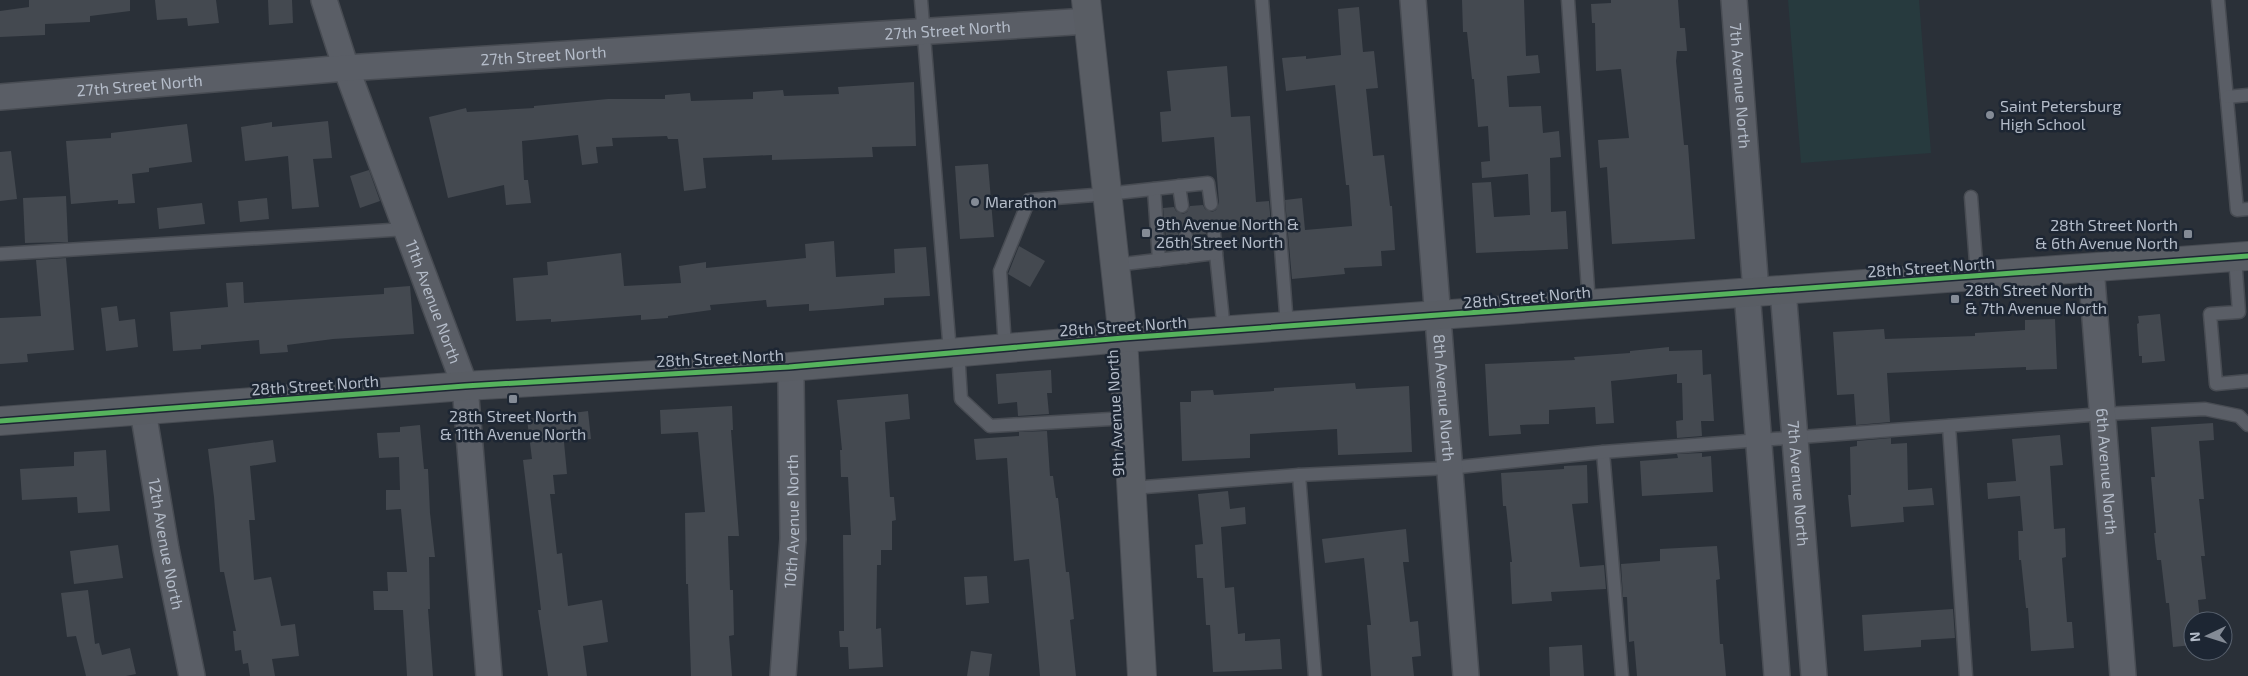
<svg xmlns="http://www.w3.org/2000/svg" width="2248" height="676" font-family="'Exo 2',sans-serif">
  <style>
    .green { fill: #273a3e }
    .building { fill: #444950 }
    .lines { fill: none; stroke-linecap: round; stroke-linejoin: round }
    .lane-casing { stroke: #484c53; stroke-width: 15 }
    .street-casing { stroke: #484c53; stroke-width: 28 }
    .secondary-casing { stroke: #484c53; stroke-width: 30 }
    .lane { stroke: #5a5e66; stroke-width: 12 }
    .street { stroke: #5a5e66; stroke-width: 25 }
    .secondary { stroke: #595d64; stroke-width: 28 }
    .cycleway-casing { stroke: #1d2633; stroke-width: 8 }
    .cycleway { stroke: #56b35d; stroke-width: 5 }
    .poi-dot { fill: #848b96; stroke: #1d2633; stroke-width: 2 }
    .labels { text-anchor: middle; stroke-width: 5; stroke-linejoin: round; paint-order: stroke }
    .street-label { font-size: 16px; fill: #b4bcc9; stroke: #1d2633 }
    .poi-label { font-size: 16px; fill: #b4bcc9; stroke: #1d2633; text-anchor: start }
  </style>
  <rect width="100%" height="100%" fill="#2a3038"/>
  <!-- green -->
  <polygon class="green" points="1788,0 1919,0 1931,153 1801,163"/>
  <!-- building -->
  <g class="building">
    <polygon points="29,0 130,0 130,11 90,16 90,22 45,24 45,35 0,37 0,11 29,7"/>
    <polygon points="155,0 216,0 219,23 188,26 187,18 157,20"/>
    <polygon points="268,0 292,0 293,23 269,25"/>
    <polygon points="1462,0 1524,0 1526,56 1538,55 1540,73 1507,76 1509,107 1541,106 1543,133 1559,131 1561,157 1550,158 1551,212 1566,211 1568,249 1476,253 1472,183 1491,182 1494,217 1530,215 1528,174 1482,178 1481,162 1490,161 1488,126 1478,127 1474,79 1472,79 1467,32 1463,32"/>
    <polygon points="1611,0 1678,0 1680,28 1685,28 1687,51 1677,51 1676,61 1684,145 1688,145 1695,239 1612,244 1607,167 1600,168 1598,140 1629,138 1621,69 1596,71 1595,23 1592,23 1591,4 1611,3"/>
    <polygon points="1359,7 1363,52 1374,51 1378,88 1366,89 1373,156 1384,155 1390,206 1392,206 1395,250 1381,251 1382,266 1344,268 1345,274 1292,279 1285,200 1302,198 1305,230 1352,226 1349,185 1346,185 1335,85 1286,91 1282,58 1306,56 1306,59 1341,55 1338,9"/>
    <polygon points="1227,66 1231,117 1250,116 1256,202 1269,201 1271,225 1222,228 1222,233 1218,227 1213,226 1207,230 1206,234 1194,235 1190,229 1186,228 1179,232 1178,236 1166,237 1163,208 1174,207 1176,211 1183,214 1187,212 1190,206 1203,205 1205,209 1212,212 1216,210 1219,203 1214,137 1162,142 1160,112 1171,111 1167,71"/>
    <polygon points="914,82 916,146 872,147 873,157 772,160 772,155 703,158 706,188 684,191 678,139 668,139 667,136 612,138 613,146 596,147 598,163 582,165 578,135 522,141 524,180 528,180 531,203 506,205 504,185 448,198 429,117 466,108 467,112 534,108 534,106 608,99 665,99 665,95 690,93 691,101 753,99 753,92 783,90 784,96 839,94 838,87"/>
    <polygon points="328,121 332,158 313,159 319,207 292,209 288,156 245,161 241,127 272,122 272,127"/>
    <polygon points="187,124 192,162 149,168 149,172 132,174 135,203 118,204 118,200 71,204 66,141 111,138 111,133"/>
    <polygon points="11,151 17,199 0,201 0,152"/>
    <polygon points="988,164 994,237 960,239 955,166"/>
    <polygon points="369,170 380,201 360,208 350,176"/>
    <polygon points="66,196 68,242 25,243 23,198"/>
    <polygon points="267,198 269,219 240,222 238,201"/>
    <polygon points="202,203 205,224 159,229 157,208"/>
    <polygon points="834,241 836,277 895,273 894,249 926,247 930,296 884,298 884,305 838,309 809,311 809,304 767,307 766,300 710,305 711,310 668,316 668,318 641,320 641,315 551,322 551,319 516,321 513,278 548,275 547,262 621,253 624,286 681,283 679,266 706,262 706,268 806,258 805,244"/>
    <polygon points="1019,246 1045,261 1030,287 1008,274"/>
    <polygon points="66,258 74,350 27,354 28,362 0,364 0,318 41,316 36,260"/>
    <polygon points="243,282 244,303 384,294 384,288 410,286 414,334 333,339 287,345 288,352 260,354 259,340 201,345 201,349 173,351 170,312 228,307 226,283"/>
    <polygon points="117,306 119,321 135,319 138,347 106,351 101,308"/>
    <polygon points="2160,314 2165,361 2142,363 2142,356 2139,356 2137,324 2139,323 2138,316"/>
    <polygon points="2055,319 2057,369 2026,370 2026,367 1887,373 1890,422 1856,425 1854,394 1837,395 1833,332 1884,329 1885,339 1975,336 1975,333 2025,330 2025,320"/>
    <polygon points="1669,347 1669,351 1702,350 1703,375 1711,374 1714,421 1701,421 1702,436 1677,438 1676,421 1683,420 1682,383 1677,383 1677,374 1611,381 1614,423 1596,424 1595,407 1549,410 1549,424 1520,425 1521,434 1489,436 1485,364 1575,360 1574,357 1630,353 1630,351"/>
    <polygon points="1051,370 1052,393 1047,393 1049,414 1018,416 1017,402 998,404 996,374"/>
    <polygon points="1355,383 1356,389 1409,386 1412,452 1338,455 1337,429 1250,434 1250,458 1182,461 1180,402 1191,402 1191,391 1213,390 1214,395 1274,391 1274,388"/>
    <polygon points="908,394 910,419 885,422 890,497 894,497 896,520 892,521 892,550 881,550 881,565 877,565 876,629 881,628 883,667 849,669 848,647 840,647 839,631 844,631 843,535 851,535 848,477 841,477 840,450 842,450 837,400"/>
    <polygon points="732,406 733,430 731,430 739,536 728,536 730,590 733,590 734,635 729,636 732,676 691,676 688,584 686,584 685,513 705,512 698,432 661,434 660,410"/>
    <polygon points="588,411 591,439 564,442 567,474 553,475 555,494 550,494 557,554 562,553 568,606 602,600 608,642 583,646 587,676 548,676 538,610 541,610 523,460 532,459 527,419"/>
    <polygon points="2213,423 2214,440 2199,441 2204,499 2199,499 2205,556 2201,556 2206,599 2198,600 2200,621 2193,621 2193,645 2173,647 2169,603 2166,603 2161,560 2157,560 2154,533 2156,533 2151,477 2155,477 2151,427"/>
    <polygon points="420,425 424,469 428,469 430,513 435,557 429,557 430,609 428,609 433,676 407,676 403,610 374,610 373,591 388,591 387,572 407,572 401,509 386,510 386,490 400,490 399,457 379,458 377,433 400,432 400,427"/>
    <polygon points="1047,431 1050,476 1053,476 1056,498 1058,498 1066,572 1069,572 1074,619 1070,620 1076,676 1040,676 1029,559 1014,561 1007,458 976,460 974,439 1019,436 1019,432"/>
    <polygon points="2060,435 2063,465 2050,466 2054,529 2065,528 2066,557 2062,558 2067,622 2072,622 2074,648 2031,651 2028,608 2026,608 2021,560 2019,560 2018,531 2023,531 2020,496 1988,499 1987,483 2016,481 2012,439"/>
    <polygon points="1891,438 1891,444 1907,443 1908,490 1932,488 1934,505 1903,507 1904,522 1851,527 1848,495 1851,495 1850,447 1857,446 1857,441"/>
    <polygon points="273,440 276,462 250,466 255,520 249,520 254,580 271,577 281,626 295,624 299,656 272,659 275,676 250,676 248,663 243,664 241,650 235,651 233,631 236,631 224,572 220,572 214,497 208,449"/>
    <polygon points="106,450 110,511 78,513 77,497 22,500 20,469 74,466 74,452"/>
    <polygon points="1702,453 1702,457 1711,456 1713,492 1642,496 1640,461 1678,458 1677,454"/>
    <polygon points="1587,465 1588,503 1572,504 1580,567 1604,565 1606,589 1551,592 1552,601 1512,604 1510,562 1512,562 1506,506 1503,506 1501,473 1564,469 1564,466"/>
    <polygon points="1228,491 1230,509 1245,507 1246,524 1221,527 1225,588 1234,587 1238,634 1245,633 1245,641 1280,639 1282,669 1213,672 1210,625 1206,625 1203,578 1197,578 1195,545 1203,544 1198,494"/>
    <polygon points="1406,529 1409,562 1403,562 1410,622 1418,621 1421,656 1412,657 1414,676 1371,676 1367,625 1371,625 1364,558 1325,563 1322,539"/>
    <polygon points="118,545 123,578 74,584 70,551"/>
    <polygon points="1717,546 1720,579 1716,580 1720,644 1723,644 1726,676 1637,676 1634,641 1629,642 1627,597 1623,597 1621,564 1660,561 1660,549"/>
    <polygon points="987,576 989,603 966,605 964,577"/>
    <polygon points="88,590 95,644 99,643 102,655 130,648 136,674 126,676 86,676 76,636 67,637 61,593"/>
    <polygon points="1953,609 1955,638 1921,640 1921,647 1864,651 1862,615"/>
    <polygon points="1582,645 1584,676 1550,676 1549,647"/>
    <polygon points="971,651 992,654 989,676 967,676"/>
  </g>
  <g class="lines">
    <!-- lane casing -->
    <g class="lane-casing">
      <g id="lane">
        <polyline points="921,0 950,352"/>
        <polyline points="1262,0 1287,326"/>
        <polyline points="1568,0 1589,304"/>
        <polyline points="2218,0 2237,210 2248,209"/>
        <polyline points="2227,97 2248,95"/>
        <polyline points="1179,186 1182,206"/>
        <polyline points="1154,189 1159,260"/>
        <polyline points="1971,197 1977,276"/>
        <polyline points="1214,234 1224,331"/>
        <polyline points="1186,236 1186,257"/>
        <polyline points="0,254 407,229"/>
        <polyline points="2235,257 2239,312 2210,314 2216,384 2248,381"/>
        <polyline points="1115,265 1216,253"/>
        <polyline points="1005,347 1000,271 1029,200 1107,194 1208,183 1211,204"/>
        <polyline points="958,351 961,399 990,426 1128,418"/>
        <polyline points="1949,426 1966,676"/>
        <polyline points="1603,452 1622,676"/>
        <polyline points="1299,475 1315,676"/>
        <polyline points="1132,488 1299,475 1449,468 1603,452 2103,414 2205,409 2239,416 2248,425"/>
      </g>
    </g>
    <!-- street casing -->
    <g class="street-casing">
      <g id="street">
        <path id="s1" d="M 324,0 L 346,68 L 465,386 L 489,676"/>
        <path id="s2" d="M 1413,0 L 1466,676"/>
        <path id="s3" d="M 1734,0 L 1756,292"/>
        <path id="s4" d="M 0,97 L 346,68 L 1088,21"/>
        <path id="s5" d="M 2091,267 L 2123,676"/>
        <path id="s6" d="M 1783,290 L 1814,676"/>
        <polyline points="1747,292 1777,676"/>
        <path id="s7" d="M 143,411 L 166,549 L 192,676"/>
        <path id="s8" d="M 783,676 L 793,539 L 791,380 L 789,367"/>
      </g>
    </g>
    <!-- secondary casing -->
    <g class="secondary-casing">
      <g id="secondary">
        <polyline points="1086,0 1123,338 1142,676"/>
        <polyline points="0,421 465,386 789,367 1123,338 2248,256"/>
      </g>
    </g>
    <!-- lane -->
    <use href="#lane" class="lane"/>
    <!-- street -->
    <use href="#street" class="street"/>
    <!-- secondary -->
    <use href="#secondary" class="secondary"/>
    <!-- cycleway casing -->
    <g class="cycleway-casing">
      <polyline id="cycleway" points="0,421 465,386 789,367 1123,338 2248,256"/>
    </g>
    <!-- cycleway -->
    <use href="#cycleway" class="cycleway"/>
  </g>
  <!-- markers -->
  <g class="poi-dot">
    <circle cx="1990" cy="115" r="5"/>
    <circle cx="975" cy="202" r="5"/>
    <rect x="1141" y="228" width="10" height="10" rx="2.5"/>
    <rect x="2183" y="229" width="10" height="10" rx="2.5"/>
    <rect x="1950" y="294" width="10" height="10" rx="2.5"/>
    <rect x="508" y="394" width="10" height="10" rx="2.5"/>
  </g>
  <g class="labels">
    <!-- street labels -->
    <g class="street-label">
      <text dy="6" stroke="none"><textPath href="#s4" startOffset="950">27th Street North</textPath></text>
      <text dy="6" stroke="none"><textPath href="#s4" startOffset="545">27th Street North</textPath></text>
      <text dy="6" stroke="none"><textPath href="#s4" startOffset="140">27th Street North</textPath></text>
      <text dy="6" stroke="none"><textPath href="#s3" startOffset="86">7th Avenue North</textPath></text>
      <text transform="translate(1931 267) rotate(-4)" y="6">28th Street North</text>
      <text transform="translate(1527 297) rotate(-5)" y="6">28th Street North</text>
      <text dy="6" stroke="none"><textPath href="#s1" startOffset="321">11th Avenue North</textPath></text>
      <text transform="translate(1123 326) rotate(-4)" y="6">28th Street North</text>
      <text transform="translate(720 358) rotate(-3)" y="6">28th Street North</text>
      <text transform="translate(315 385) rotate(-4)" y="6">28th Street North</text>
      <text dy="6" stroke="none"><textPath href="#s2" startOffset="399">8th Avenue North</textPath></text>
      <text transform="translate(1115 413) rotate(-93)" y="6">9th Avenue North</text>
      <text dy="6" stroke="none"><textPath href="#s5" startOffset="205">6th Avenue North</textPath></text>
      <text dy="6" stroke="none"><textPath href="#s6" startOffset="194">7th Avenue North</textPath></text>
      <text dy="6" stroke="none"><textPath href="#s8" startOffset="155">10th Avenue North</textPath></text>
      <text dy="6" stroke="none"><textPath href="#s7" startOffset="135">12th Avenue North</textPath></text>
    </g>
    <!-- poi labels -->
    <g class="poi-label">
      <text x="2000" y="112">Saint Petersburg<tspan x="2000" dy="18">High School</tspan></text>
      <text x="985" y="208">Marathon</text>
      <text x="1156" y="230">9th Avenue North &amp;<tspan x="1156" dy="18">26th Street North</tspan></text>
      <text x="2178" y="231" text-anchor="end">28th Street North<tspan x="2178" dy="18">&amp; 6th Avenue North</tspan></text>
      <text x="1965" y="296">28th Street North<tspan x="1965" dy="18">&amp; 7th Avenue North</tspan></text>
      <text x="513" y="422" text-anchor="middle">28th Street North<tspan x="513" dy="18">&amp; 11th Avenue North</tspan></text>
    </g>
  </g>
  <!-- north arrow -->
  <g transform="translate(2208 636) rotate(266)"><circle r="24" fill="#1d2633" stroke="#59626f"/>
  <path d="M0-4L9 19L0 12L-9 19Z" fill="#848b96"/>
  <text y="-8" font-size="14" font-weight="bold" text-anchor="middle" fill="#b4bcc9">N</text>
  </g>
</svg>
